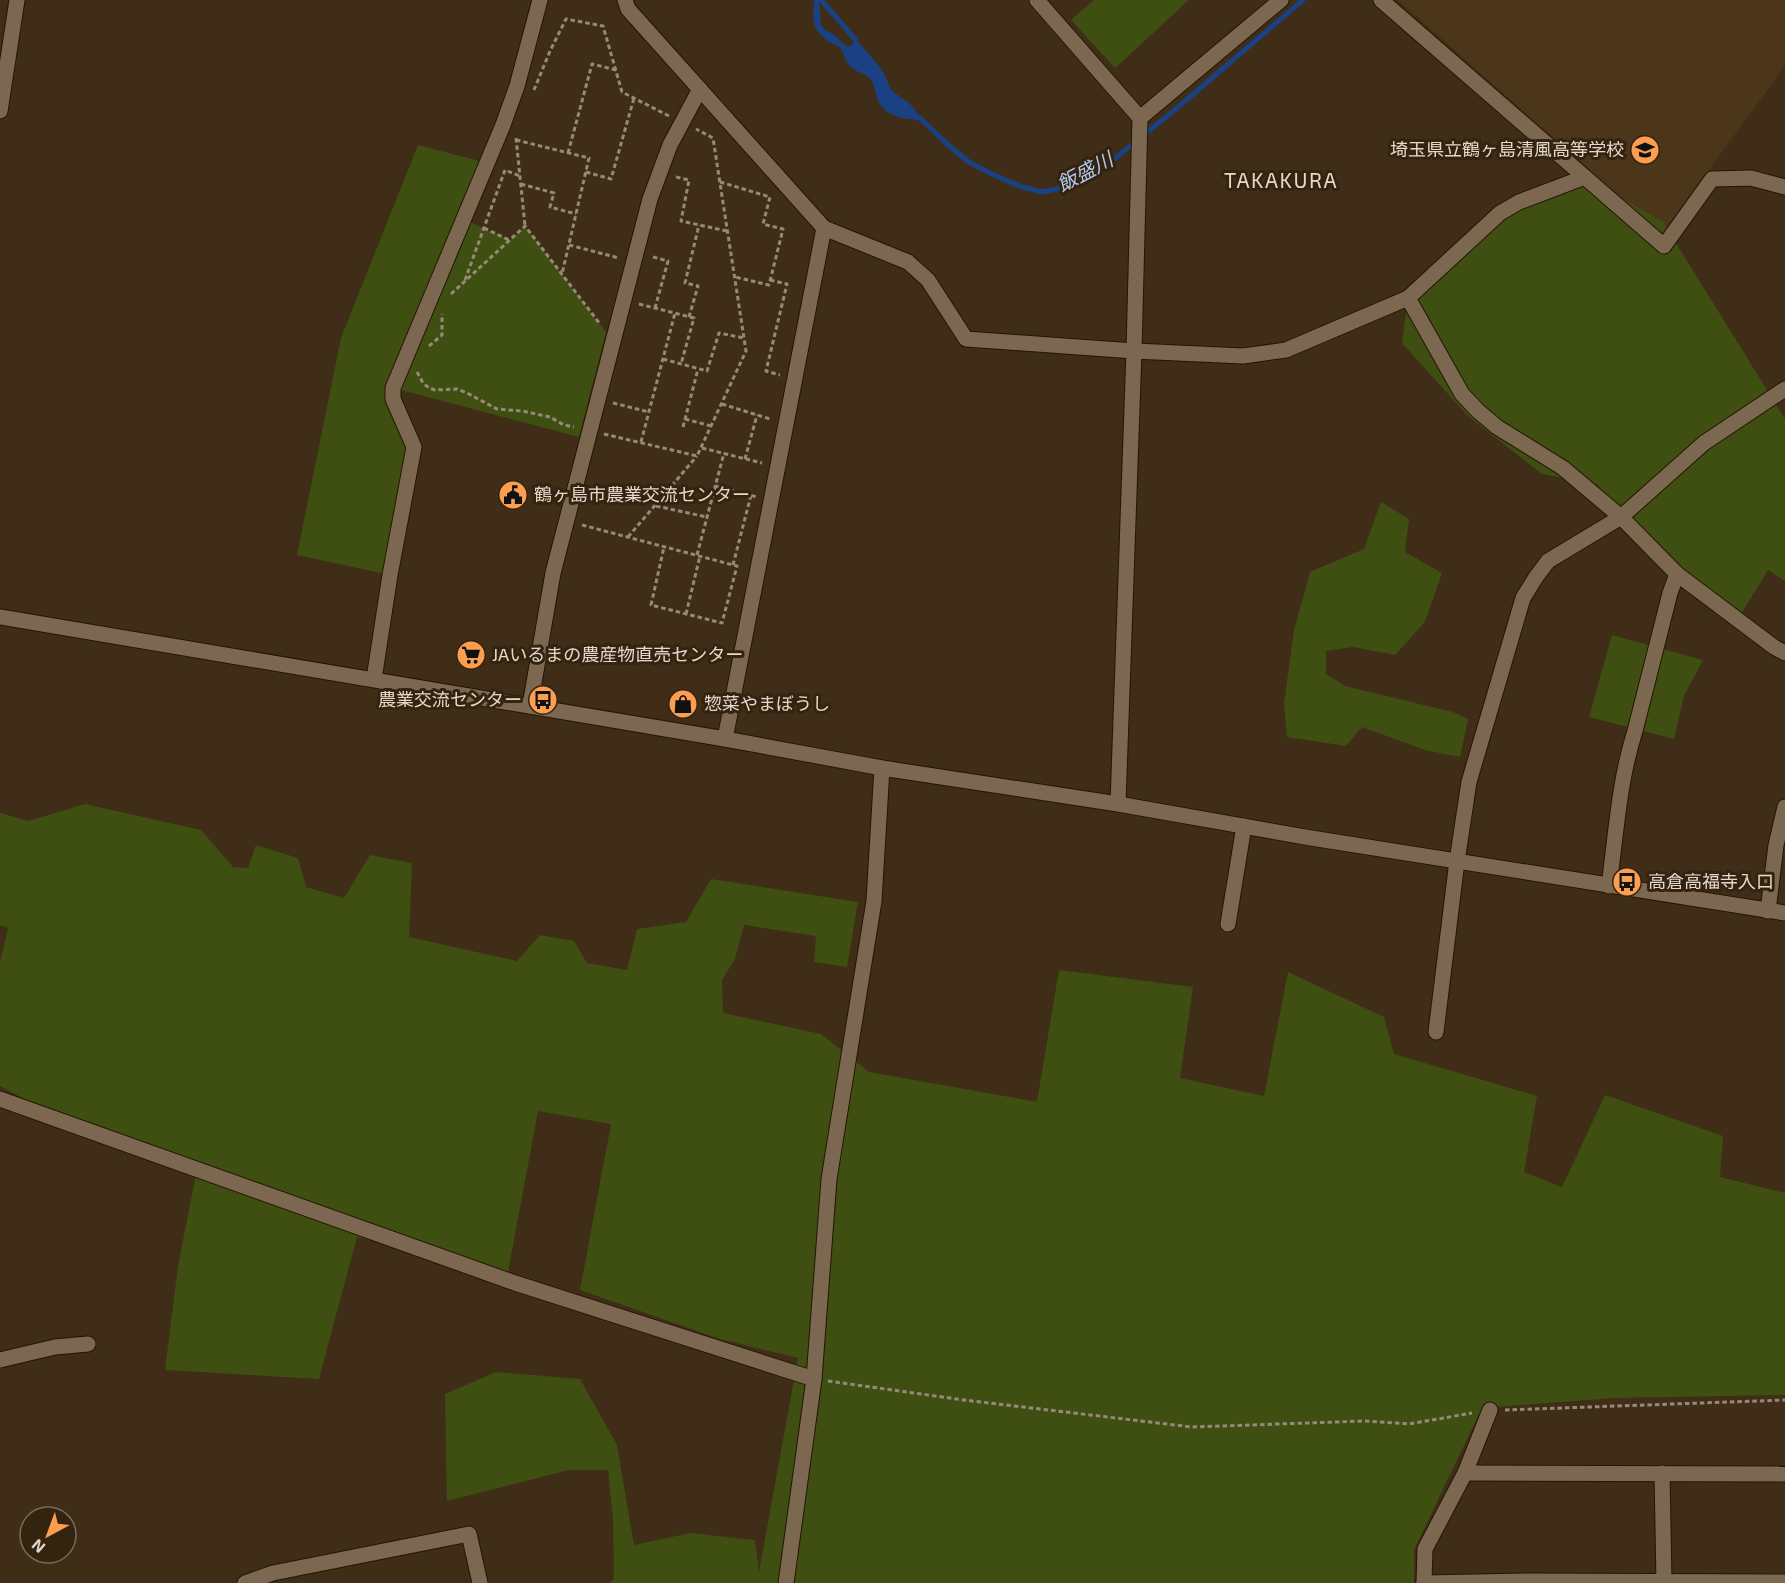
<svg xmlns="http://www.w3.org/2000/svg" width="1785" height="1583" font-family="'Exo 2','Noto Sans JP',sans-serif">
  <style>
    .built { fill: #4c361a }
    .green { fill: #3e4f11 }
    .water { fill: #1a4184 }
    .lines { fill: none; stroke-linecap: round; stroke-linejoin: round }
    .stream { stroke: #1a4184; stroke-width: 5 }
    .minor-casing { stroke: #251502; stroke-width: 17 }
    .tertiary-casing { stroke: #251502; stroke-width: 17 }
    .path { stroke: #978978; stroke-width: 3; stroke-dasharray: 4.5 3; stroke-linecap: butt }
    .minor { stroke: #7c6851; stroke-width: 15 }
    .tertiary { stroke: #7c6851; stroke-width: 15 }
    .labels { text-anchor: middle; stroke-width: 6; stroke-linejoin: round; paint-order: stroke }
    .poi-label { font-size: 18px; fill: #e4d8cc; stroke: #34230e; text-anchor: start }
    .water-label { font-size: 20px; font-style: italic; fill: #b0c8ee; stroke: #34230e }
    .quarter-label { font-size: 21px; letter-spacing: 1.5px; fill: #e4d8cc; stroke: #34230e }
  </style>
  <rect width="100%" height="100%" fill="#3f2d18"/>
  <!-- built -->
  <polygon class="built" points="1398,0 1785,0 1785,66 1662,234"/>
  <!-- green -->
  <g class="green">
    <polygon points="1094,0 1189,0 1115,68 1071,20"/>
    <polygon points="418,145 487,163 393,388 414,447 390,575 297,555 341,338"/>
    <polygon points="1585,177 1663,222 1785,419 1785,581 1768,570 1738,619 1621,517 1597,484 1542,474 1468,416 1402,343 1408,298 1500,213"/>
    <polygon points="470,222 510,240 525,226 606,332 579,437 397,389 435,307"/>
    <polygon points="1381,502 1409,519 1405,552 1442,573 1425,622 1395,655 1353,647 1326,651 1326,674 1345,686 1453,712 1468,719 1460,757 1425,750 1362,727 1346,746 1287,737 1284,704 1294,630 1310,572 1364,549"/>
    <polygon points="1612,635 1703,660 1684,696 1674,739 1589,717"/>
    <polygon points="85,804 201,830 233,867 248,868 256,845 298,858 306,887 344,898 370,855 412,863 409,937 517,961 540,935 574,941 587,963 627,970 637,929 686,922 711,879 858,902 847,967 814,962 816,936 744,925 735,959 722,980 723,1013 821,1034 869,1072 1037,1102 1059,970 1193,987 1180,1078 1264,1096 1288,972 1384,1017 1394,1054 1537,1096 1524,1172 1562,1187 1605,1095 1723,1136 1720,1177 1785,1193 1785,1395 1615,1398 1482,1408 1414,1550 1414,1583 610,1583 614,1578 613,1520 608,1470 569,1470 447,1501 445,1394 496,1372 580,1379 617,1445 634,1545 690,1533 755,1540 759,1572 798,1358 720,1339 580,1290 611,1124 538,1111 508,1272 357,1237 319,1379 165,1370 178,1266 198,1164 37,1106 0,1086 0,962 8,928 0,925 0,813 29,821"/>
  </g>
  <!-- water -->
  <path class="water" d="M 814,0 L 819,0 L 821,25 L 825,30 L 832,33 L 847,47 L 853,45 L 852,34 L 883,71 L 891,90 L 911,105 L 924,122 C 908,117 900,121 885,110 C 875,102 877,90 871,80 C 867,73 858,73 852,68 C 845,62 845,55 840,48 C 837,44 832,44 828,41 C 811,28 813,20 814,0 Z"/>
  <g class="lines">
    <!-- stream -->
    <g class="stream">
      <polyline points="821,0 855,39"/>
      <polyline points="920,118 948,145 969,162 990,173 1019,186 1042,192 1061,188 1113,160 1177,108 1303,0"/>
    </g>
    <!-- minor casing -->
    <g class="minor-casing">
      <g id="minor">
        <polyline points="625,0 628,9 824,228 908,262 928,280 966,339 1134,351 1243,356 1286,350 1408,298 1500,213 1519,202 1585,177"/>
        <polyline points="1037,0 1140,118 1134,351 1118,804"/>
        <polyline points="1381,0 1664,246 1712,179 1751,178 1785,187"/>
        <polyline points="0,111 17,0"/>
        <polyline points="1140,118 1281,0"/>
        <polyline points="1408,298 1462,394 1478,411 1497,427 1563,468 1621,517 1677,574 1774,647 1785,653"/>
        <polyline points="374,679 390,575 414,447 393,399 393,388 503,125 517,86 540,0"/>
        <polyline points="530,706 553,573 650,199 670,145 700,89"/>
        <polyline points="725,739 824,228"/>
        <path d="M 1609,886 C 1616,834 1619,781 1635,731 L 1670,593 L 1677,574"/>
        <polyline points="1768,911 1776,845 1785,807"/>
        <polyline points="1228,924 1244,826"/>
        <polyline points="1436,1032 1457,861 1469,782 1523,598 1536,577 1548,561 1621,517 1704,443 1785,389"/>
        <polyline points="0,1099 515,1283 814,1379"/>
        <polyline points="0,1360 55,1347 88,1344"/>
        <polyline points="1662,1473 1664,1582"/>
        <polyline points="245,1583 273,1573 469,1534 480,1583"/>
        <polyline points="786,1583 814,1379 829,1179 874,901 882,768"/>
        <polyline points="1424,1583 1529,1581 1785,1582"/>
        <polyline points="1424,1583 1425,1549 1465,1473 1490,1410"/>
      </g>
    </g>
    <!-- tertiary casing -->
    <g class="tertiary-casing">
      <g id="tertiary">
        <polyline points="0,617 725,739 882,768 1118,804 1311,838 1785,913"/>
        <polyline points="1465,1473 1785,1474"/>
      </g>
    </g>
    <!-- path -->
    <g class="path">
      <polyline points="534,90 550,51 566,19 603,26 622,92 669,116"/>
      <polyline points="516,138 525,226"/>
      <polyline points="516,140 589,158 562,274"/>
      <polyline points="568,153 592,64 616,70"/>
      <polyline points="586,172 611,179 634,98"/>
      <polyline points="676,177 689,180 681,221 727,231"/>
      <polyline points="720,182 770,197 763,224 783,229 769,285 735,277"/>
      <polyline points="521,184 554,193 550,207 576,214"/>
      <polyline points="484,228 509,240"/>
      <polyline points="569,245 619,258"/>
      <polyline points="653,257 668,261 655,308"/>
      <polyline points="465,280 505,170 520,176"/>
      <polyline points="770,280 787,284 766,371 780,375"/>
      <polyline points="451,294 525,226 600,324"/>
      <polyline points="639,304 694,318 681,364"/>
      <polyline points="689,317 698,286 685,283 699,225"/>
      <polyline points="429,346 442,335 442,314"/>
      <polyline points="663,359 707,371 719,333 744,338"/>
      <polyline points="417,372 423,383 429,388 435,390 457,389 467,393 497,409 522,411 550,417 564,425 574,427"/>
      <polyline points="613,403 649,412"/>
      <polyline points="722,404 770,419"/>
      <polyline points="685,419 711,426"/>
      <polyline points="683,427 698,369"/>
      <polyline points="604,434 697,456 746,351 713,138 696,129"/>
      <polyline points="641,442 675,313"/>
      <polyline points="702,448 762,463"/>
      <polyline points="745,459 757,415"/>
      <polyline points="715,486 757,497"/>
      <polyline points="656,506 707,517"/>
      <polyline points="582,525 737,566 722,623 651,605 664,547"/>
      <polyline points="628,537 697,456"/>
      <polyline points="697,555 724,453"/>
      <polyline points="733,565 751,495"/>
      <polyline points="686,614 700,556"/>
      <polyline points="828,1381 964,1400 1192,1427 1365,1421 1409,1424 1472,1413"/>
      <polyline points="1505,1410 1785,1400"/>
    </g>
    <!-- minor -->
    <use href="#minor" class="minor"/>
    <!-- tertiary -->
    <use href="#tertiary" class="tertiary"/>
  </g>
  <!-- icons -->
  <defs>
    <g id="school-disc" transform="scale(1.5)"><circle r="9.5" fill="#fb9e50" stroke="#34230e"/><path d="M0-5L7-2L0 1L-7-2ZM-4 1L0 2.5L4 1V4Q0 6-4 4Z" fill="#111"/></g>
    <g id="civic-disc" transform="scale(1.5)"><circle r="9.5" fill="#fb9e50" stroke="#34230e"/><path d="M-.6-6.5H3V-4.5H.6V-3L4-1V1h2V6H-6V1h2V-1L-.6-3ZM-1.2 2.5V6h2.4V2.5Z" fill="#111"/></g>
    <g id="supermarket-disc" transform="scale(1.5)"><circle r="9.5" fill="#fb9e50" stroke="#34230e"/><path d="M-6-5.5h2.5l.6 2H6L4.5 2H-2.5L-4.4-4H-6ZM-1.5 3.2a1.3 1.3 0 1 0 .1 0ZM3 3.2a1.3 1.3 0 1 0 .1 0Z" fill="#111"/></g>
    <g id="bus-disc" transform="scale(1.5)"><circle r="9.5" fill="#fb9e50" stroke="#34230e"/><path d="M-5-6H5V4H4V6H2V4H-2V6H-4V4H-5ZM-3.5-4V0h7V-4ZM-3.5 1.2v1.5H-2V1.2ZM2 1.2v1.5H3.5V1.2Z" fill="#111"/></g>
    <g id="shop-disc" transform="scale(1.5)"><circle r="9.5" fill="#fb9e50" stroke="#34230e"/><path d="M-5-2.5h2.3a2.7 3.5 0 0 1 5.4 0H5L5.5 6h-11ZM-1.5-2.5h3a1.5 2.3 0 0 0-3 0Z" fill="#111"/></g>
  </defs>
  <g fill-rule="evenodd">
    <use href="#school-disc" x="1645" y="150"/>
    <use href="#civic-disc" x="513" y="495"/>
    <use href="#supermarket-disc" x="471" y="655"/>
    <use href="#bus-disc" x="543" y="700"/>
    <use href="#shop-disc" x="683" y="704"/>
    <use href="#bus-disc" x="1627" y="882"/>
  </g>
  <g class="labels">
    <!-- poi labels -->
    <g class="poi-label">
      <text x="1624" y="156" text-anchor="end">埼玉県立鶴ヶ島清風高等学校</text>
      <text x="534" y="501">鶴ヶ島市農業交流センター</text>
      <text x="492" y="661">JAいるまの農産物直売センター</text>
      <text x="522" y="706" text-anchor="end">農業交流センター</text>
      <text x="704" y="710">惣菜やまぼうし</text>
      <text x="1648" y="888">高倉高福寺入口</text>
    </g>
    <!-- water labels -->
    <g class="water-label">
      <text transform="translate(1085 172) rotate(-28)" y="7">飯盛川</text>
    </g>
    <!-- quarter labels -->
    <g class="quarter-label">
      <text x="1281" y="188">TAKAKURA</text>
    </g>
  </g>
  <!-- north arrow -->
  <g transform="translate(48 1535) rotate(221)"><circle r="28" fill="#34230e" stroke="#7a6b5a" stroke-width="1.5"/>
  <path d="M0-4.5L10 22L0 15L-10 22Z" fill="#fb9e50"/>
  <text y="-9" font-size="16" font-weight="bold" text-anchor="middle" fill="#e4d8cc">N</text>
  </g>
</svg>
